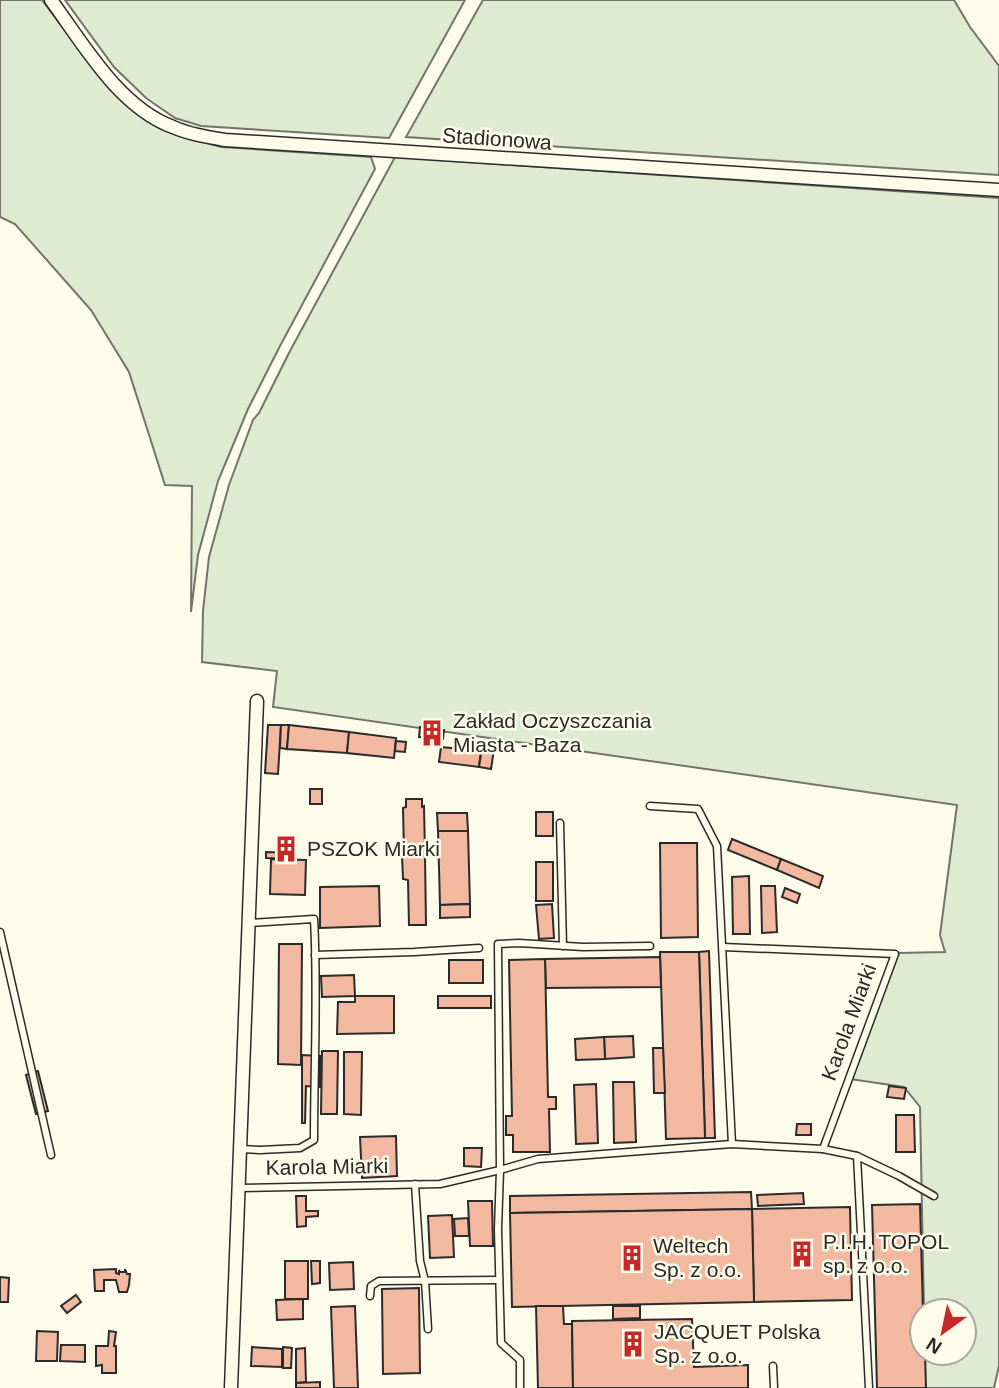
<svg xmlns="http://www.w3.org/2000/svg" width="999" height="1388" font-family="Arial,sans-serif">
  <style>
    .green { fill: #deebd1; stroke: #74746e; stroke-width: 2 }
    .building { fill: #f2b8a0; stroke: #2b2b2b; stroke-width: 2 }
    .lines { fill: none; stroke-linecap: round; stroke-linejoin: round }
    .service-casing { stroke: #2b2b2b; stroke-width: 9 }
    .minor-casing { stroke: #2b2b2b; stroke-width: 15 }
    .service { stroke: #fdfbea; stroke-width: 6 }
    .minor { stroke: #fdfbea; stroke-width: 12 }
    .labels { text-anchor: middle; stroke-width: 5; stroke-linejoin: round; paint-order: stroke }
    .street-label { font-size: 21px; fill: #2b2b2b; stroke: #fdfbea }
    .poi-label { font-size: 21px; fill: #2b2b2b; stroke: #fdfbea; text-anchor: start }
  </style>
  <rect width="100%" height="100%" fill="#fdfbea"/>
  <!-- green -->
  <g class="green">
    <polygon points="0,0 42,0 102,80 135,112 168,131 221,147 371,157 375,169 280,346 248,409 218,481 198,555 191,612 192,486 165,485 129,372 91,310 15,224 0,217"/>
    <polygon points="65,0 465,0 389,138 201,126 175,118 146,98 114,67"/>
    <polygon points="483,0 954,0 970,27 999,66 999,175 406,137"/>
    <polygon points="395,157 999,198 999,1366 994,1388 925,1388 925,1353 964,1353 964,1311 924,1311 920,1107 904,1087 850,1079 898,953 945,952 940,935 957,805 273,707 277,671 202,662 203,611 209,557 229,485 253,420 259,413 290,351"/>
  </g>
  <!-- building -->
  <g class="building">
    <polygon points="268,725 281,725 278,774 265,773"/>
    <polygon points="281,725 289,725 287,749 280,748"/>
    <polygon points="289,725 349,732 347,753 287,749"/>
    <polygon points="420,727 444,730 443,739 419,737"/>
    <polygon points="349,732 396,738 394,758 347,753"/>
    <polygon points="396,741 406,742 405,752 395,751"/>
    <polygon points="441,747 481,751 479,767 439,762"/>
    <polygon points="482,747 494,749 491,769 479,767"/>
    <rect x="310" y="789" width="12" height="15"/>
    <polygon points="406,799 422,799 422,807 424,806 425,853 404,853 403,808 406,807"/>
    <rect x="536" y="812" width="17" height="24"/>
    <polygon points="437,813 467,813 468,831 438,831"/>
    <polygon points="438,831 468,831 470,904 440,905"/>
    <polygon points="732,839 781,859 777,870 728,850"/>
    <polygon points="660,843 697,843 698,937 661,938"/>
    <polygon points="279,844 294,845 293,853 278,852"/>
    <polygon points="266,852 294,853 294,859 266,858"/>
    <polygon points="402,856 425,856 426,925 409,925 408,880 403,879"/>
    <polygon points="271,859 306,860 305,895 270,894"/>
    <polygon points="781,859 823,876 819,888 777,870"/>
    <rect x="536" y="862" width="17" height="39"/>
    <polygon points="749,876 750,934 733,934 732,877"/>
    <polygon points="379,886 380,926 320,928 320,887"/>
    <polygon points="761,886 775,886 777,932 762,933"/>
    <polygon points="785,888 800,894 797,903 782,897"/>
    <polygon points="470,904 470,917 440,918 440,905"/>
    <polygon points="552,904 554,938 539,939 536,905"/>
    <polygon points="279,944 302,944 301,1065 278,1064"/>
    <polygon points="709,951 715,1138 705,1138 699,952"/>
    <polygon points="660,952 699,952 705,1138 666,1139"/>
    <polygon points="660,957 661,987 546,988 545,959"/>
    <polygon points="545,959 548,1097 556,1097 556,1109 549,1109 550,1152 513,1152 513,1135 506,1135 506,1116 512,1116 509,960"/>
    <rect x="449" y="960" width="34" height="23"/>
    <polygon points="354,975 355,996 322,997 321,976"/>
    <polygon points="355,996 394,996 394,1033 337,1034 338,1002 355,1002"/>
    <rect x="438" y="996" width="53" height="12"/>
    <polygon points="633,1036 634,1057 605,1059 604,1037"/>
    <polygon points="604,1037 605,1059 576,1060 575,1039"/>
    <polygon points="653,1048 663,1048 665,1093 654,1093"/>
    <polygon points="322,1051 338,1051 337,1114 321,1114"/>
    <polygon points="344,1052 362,1052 361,1115 344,1114"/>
    <polygon points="302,1055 320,1056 320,1087 306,1086 305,1123 302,1123"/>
    <polygon points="38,1071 48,1111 36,1114 26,1075"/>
    <polygon points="613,1082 634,1082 636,1142 614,1143"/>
    <polygon points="596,1084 598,1143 576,1144 574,1085"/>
    <polygon points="889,1086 906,1088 904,1099 887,1097"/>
    <polygon points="896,1115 914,1115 915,1152 896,1152"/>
    <polygon points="797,1124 811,1124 811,1135 796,1135"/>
    <polygon points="396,1136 397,1176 362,1178 360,1137"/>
    <polygon points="464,1148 482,1148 481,1167 464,1166"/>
    <polygon points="751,1192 752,1209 510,1213 510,1196"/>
    <polygon points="803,1193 804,1204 758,1206 757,1195"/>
    <polygon points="296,1196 306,1196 306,1211 318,1211 318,1216 306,1217 306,1226 297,1227"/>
    <polygon points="468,1201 492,1201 493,1246 470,1246"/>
    <polygon points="920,1204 923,1311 922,1311 922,1353 925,1353 926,1388 877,1388 872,1205"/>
    <polygon points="850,1207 852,1300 754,1302 752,1209"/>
    <polygon points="752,1209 754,1302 512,1307 510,1213"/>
    <polygon points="452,1215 454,1257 430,1258 428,1216"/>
    <polygon points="468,1218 469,1236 455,1236 454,1219"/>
    <rect x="285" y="1261" width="23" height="38"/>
    <polygon points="311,1261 320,1261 320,1283 312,1284"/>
    <polygon points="353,1262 354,1289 330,1290 329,1263"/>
    <polygon points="116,1269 116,1273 119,1274 119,1270 120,1272 125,1272 125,1269 127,1274 130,1274 129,1285 127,1292 119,1292 116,1280 104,1280 104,1291 95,1291 94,1270"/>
    <polygon points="0,1277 9,1278 8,1302 0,1302"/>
    <polygon points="419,1288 420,1373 383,1374 382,1289"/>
    <polygon points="76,1295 81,1302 67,1313 61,1306"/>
    <polygon points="303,1299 303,1319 277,1320 276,1300"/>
    <polygon points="355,1306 358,1388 334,1388 331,1307"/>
    <polygon points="536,1306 563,1306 564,1324 572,1324 573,1388 538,1388"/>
    <polygon points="613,1306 640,1306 640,1318 613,1319"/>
    <polygon points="692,1319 694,1367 748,1365 748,1388 573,1388 572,1321"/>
    <polygon points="37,1331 58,1332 57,1361 36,1361"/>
    <polygon points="109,1331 116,1332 114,1346 116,1346 116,1373 102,1373 102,1365 96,1366 96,1346 108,1346"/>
    <polygon points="61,1345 85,1345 85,1362 60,1361"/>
    <polygon points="252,1347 282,1349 282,1367 251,1366"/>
    <polygon points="283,1347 292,1348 291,1368 283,1368"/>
    <polygon points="305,1348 306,1382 296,1383 296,1349"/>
    <polygon points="320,1382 320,1388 296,1388 296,1383"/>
  </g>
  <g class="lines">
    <!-- service casing -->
    <g class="service-casing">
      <g id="service">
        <polyline points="650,806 698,809 717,846 732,1144"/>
        <polyline points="560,823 563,946"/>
        <polyline points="0,932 51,1155"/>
        <polyline points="723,947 895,954 823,1149"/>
        <polyline points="315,955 414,952 479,948"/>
        <path d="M 241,1149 L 260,1150 L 300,1148 L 314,1140 C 314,1067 318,992 314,919 L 248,923"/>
        <polyline points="415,1184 420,1261 425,1281 428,1329"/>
        <polyline points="239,1188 440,1184 500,1170 538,1159 732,1144 823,1149 857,1156"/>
        <polyline points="370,1296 371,1286 379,1281 499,1280"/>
        <polyline points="773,1366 774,1388"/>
        <polyline points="520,1388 520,1360 501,1343 498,1229 500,1170 498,944 519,943 583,947 650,946"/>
        <polyline points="869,1388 857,1156 899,1176 934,1196"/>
      </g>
    </g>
    <!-- minor casing -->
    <g class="minor-casing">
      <g id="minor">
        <path d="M 51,0 C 84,45 119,107 173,127 C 189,134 207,137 225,140 L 999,190"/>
        <polyline points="231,1388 257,701"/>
      </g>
    </g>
    <!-- service -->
    <use href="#service" class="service"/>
    <!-- minor -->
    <use href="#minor" class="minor"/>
  </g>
  <!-- icons -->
  <defs>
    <g id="building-bare" transform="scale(2.1)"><path d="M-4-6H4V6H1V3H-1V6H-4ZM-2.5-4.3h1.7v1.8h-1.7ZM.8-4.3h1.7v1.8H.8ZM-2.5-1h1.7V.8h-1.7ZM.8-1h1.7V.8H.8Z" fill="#c62828" stroke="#fdfbea" stroke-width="2.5" paint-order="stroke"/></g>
  </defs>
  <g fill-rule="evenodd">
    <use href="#building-bare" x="432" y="733"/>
    <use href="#building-bare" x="286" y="849"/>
    <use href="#building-bare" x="802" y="1254"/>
    <use href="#building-bare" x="632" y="1258"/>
    <use href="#building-bare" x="633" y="1344"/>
  </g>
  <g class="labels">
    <!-- street labels -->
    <g class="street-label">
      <text transform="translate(497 139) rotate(4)" y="7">Stadionowa</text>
      <text transform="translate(849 1022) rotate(-70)" y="7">Karola Miarki</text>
      <text transform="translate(327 1167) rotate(-1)" y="7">Karola Miarki</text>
    </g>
    <!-- poi labels -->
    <g class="poi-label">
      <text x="453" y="728">Zakład Oczyszczania<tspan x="453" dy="24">Miasta - Baza</tspan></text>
      <text x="307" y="856">PSZOK Miarki</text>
      <text x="823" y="1249">P.I.H. TOPOL<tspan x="823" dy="24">sp. z o.o.</tspan></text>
      <text x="653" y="1253">Weltech<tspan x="653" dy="24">Sp. z o.o.</tspan></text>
      <text x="654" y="1339">JACQUET Polska<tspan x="654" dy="24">Sp. z o.o.</tspan></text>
    </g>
  </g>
  <!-- north arrow -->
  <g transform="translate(943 1332) rotate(213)"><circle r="33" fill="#fdfbea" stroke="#a9a89e" stroke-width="2"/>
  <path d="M0-5L12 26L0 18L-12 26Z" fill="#c62828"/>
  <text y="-10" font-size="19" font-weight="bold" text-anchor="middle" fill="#2b2b2b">N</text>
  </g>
</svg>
